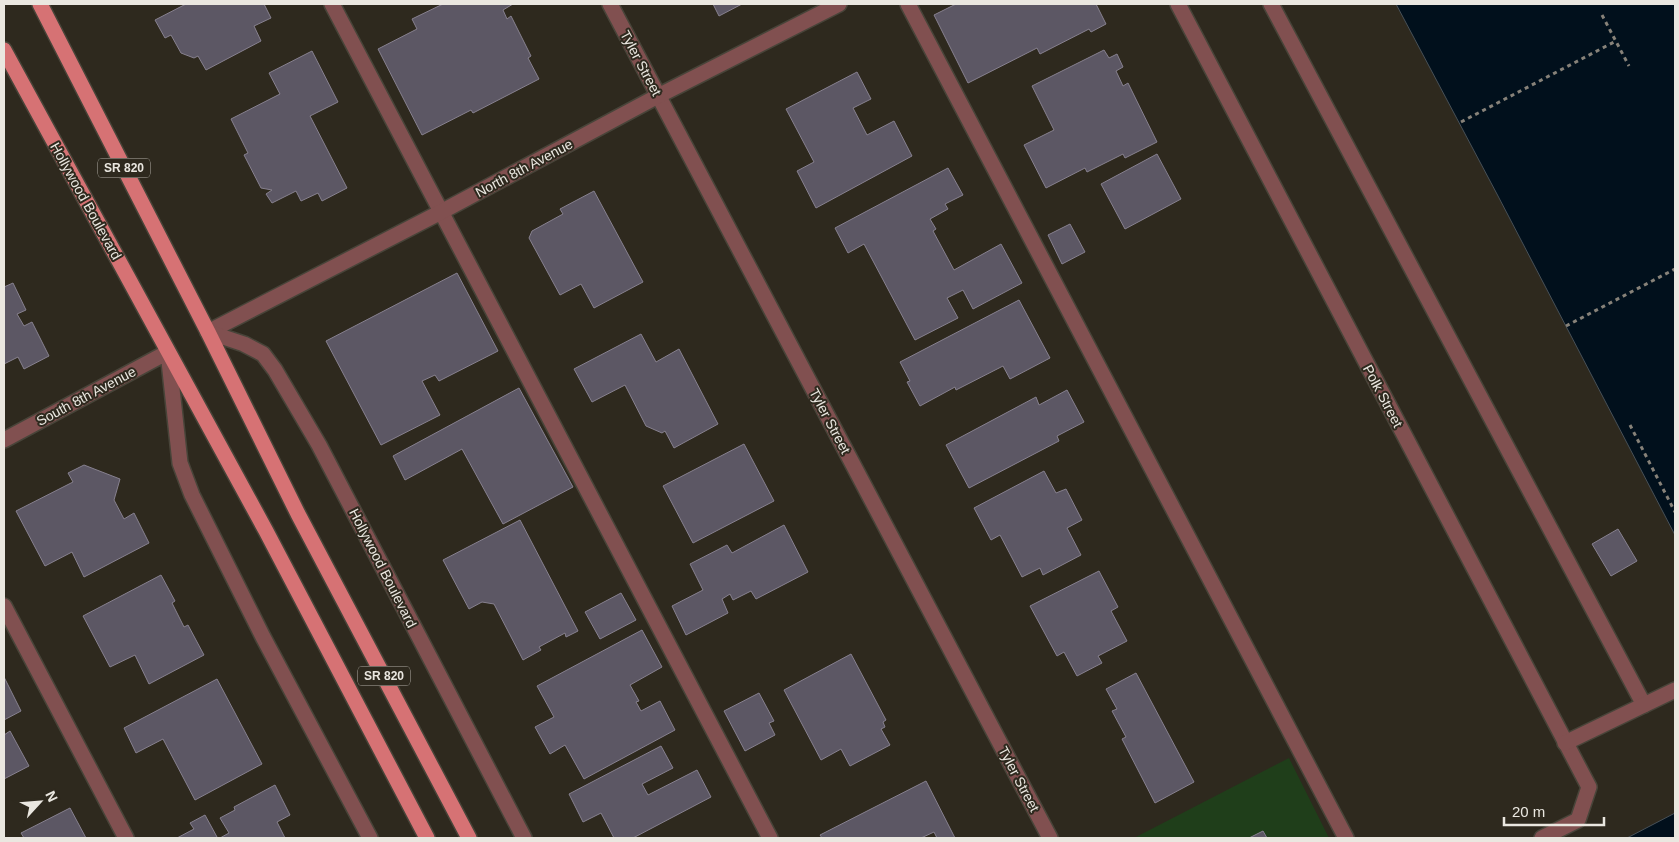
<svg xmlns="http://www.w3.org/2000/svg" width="1679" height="842" font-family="Arial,sans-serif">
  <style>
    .green { fill: #1f3e1a }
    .water { fill: #01101c; stroke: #475057 }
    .building { fill: #5c5764; stroke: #87818f }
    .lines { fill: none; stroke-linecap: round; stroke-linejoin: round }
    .minor-casing { stroke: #484439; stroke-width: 18 }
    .major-casing { stroke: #484439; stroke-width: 18 }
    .path { stroke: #878279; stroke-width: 3; stroke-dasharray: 4 4; stroke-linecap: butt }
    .minor { stroke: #815050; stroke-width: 15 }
    .major { stroke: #d67274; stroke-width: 15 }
    .labels { text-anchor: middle; stroke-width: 4; stroke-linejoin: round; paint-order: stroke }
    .shield { fill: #2e291e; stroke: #b2aea6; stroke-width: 1 }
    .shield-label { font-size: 12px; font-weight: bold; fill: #eae7e0 }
    .street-label { font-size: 14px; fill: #eae7e0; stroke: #2e291e }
  </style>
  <rect width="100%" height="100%" fill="#2e291e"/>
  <!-- green -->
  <polygon class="green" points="1289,758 1329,838 1134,838"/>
  <!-- water -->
  <g class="water">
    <polygon points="1396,4 1675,4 1675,535 1498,196"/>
    <polygon points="1675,813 1675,838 1627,838"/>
  </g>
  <!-- building -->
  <g class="building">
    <polygon points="186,4 264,4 271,18 254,26 261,41 206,70 198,56 194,58 181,53 171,35 165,38 155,20"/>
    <polygon points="443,4 513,4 503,10 507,19 511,16 531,56 528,58 539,79 473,113 471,110 422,135 378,49 417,29 412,19"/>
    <polygon points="713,4 742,4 719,16"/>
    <polygon points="956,4 1096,4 1106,24 1091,32 1089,29 1040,54 1037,48 968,83 934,15"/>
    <polygon points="1104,50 1109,58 1117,54 1123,67 1116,71 1123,86 1128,83 1157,142 1125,158 1123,154 1087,172 1085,168 1046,188 1024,145 1054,130 1032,86"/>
    <polygon points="312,51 338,102 310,116 347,188 322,201 318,193 301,201 296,191 272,203 266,194 272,190 261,188 244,155 248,153 231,119 280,94 269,73"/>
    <polygon points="857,72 871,99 853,108 867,135 894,121 912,156 816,208 797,171 814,162 786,109"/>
    <polygon points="1157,154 1181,199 1125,229 1101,184"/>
    <polygon points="948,168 963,195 945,204 948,209 930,219 936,229 933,231 954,270 1001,244 1022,283 973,309 963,290 947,298 958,318 915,340 864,244 848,253 835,228"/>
    <polygon points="594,191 643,282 594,308 581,284 560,295 529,238 532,231 563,214 560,209"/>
    <polygon points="1070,224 1085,252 1062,264 1048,235"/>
    <polygon points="457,273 498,351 439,381 435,375 422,381 440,415 381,445 326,341"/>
    <polygon points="13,283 26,310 17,314 24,326 32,322 49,356 24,369 18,357 4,364 4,287"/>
    <polygon points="1019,300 1050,358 1010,379 1003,366 956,390 955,387 920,406 907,382 910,381 900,362"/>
    <polygon points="641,334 656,362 679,349 718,424 674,448 665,431 662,433 646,426 625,385 592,402 574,369"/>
    <polygon points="519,388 573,487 503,524 462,449 405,480 393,456"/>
    <polygon points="1067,390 1084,422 1057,436 1059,441 969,488 946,445 1036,397 1039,405"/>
    <polygon points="744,444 774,501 693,543 663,486"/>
    <polygon points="84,465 120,479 114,500 124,519 134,513 149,543 84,577 72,552 45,566 16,511 73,482 68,473"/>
    <polygon points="1044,471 1056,493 1066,489 1082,520 1067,528 1081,555 1043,575 1040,568 1022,577 1000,535 991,540 974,508"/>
    <polygon points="520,520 578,631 566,637 565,633 539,647 541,650 523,660 494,604 482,602 469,609 443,560"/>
    <polygon points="784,525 808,572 756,599 751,591 733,600 730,594 722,599 728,613 686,635 672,606 703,590 690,564 727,545 732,553"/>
    <polygon points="1618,529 1637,561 1611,576 1592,544"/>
    <polygon points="1099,571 1118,607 1111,611 1127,641 1098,656 1102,663 1077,676 1064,652 1057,656 1030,606"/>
    <polygon points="161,575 175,601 172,603 184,627 188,625 204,655 149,684 135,655 110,667 83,616"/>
    <polygon points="621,593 636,620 600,639 585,612"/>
    <polygon points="642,630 662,667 630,685 639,701 636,702 641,711 660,701 675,730 584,779 565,745 550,754 535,727 554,717 537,686"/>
    <polygon points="851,654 886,720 883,722 885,727 881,729 890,745 850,766 841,749 821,760 784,690"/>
    <polygon points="1136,673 1194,782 1155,803 1122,739 1126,737 1112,711 1117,709 1106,689"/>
    <polygon points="4,677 21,711 4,720"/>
    <polygon points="217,679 262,764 195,800 163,739 136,753 124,728"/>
    <polygon points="759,693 774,721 769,723 775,735 745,751 724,711"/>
    <polygon points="10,731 29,766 4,779 4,735"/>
    <polygon points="661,746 673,768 642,784 648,795 697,770 711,797 633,838 614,838 601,813 583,822 569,794"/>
    <polygon points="926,781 955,838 937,838 934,832 921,838 822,838 820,835"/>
    <polygon points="275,785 290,815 277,822 285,838 220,838 229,833 220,818 235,810 234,807"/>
    <polygon points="70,808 86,838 24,838 21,833"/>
    <polygon points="205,815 217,837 215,838 177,838 194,829 190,823"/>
    <polygon points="1263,831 1267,838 1249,838"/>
  </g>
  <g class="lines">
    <!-- minor casing -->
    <g class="minor-casing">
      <g id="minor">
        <polyline points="332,4 770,838"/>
        <polyline points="610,4 1050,838"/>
        <polyline points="908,4 1346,838"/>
        <polyline points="1178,4 1589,787 1578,820 1542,838"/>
        <polyline points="1271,4 1644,705"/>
        <polyline points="208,332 441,212 658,96 839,4"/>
        <polyline points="208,332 244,344 263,354 275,370 319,445 524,838"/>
        <polyline points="4,440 168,352 180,463 192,495 263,637 370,838"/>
        <polyline points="4,606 126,838"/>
        <polyline points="1565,743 1675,690"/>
      </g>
    </g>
    <!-- major casing -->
    <g class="major-casing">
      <g id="major">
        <polyline points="40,4 208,332 298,514 469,838"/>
        <polyline points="4,50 266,531 427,838"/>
      </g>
    </g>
    <!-- path -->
    <g class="path">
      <polyline points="1602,15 1629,66"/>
      <polyline points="1461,122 1616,41"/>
      <polyline points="1566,326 1675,269"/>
      <polyline points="1630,425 1675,512"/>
    </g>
    <!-- minor -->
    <use href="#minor" class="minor"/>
    <!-- major -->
    <use href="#major" class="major"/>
  </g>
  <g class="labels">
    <!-- shield labels -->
    <g class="shield">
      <rect x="98" y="158.5" width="52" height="19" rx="4"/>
      <rect x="358" y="666.5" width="52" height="19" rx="4"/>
    </g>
    <g class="shield-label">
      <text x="124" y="172">SR 820</text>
      <text x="384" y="680">SR 820</text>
    </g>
    <!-- street labels -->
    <g class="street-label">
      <text transform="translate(641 63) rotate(62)" y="5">Tyler Street</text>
      <text transform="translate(524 168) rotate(-28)" y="5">North 8th Avenue</text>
      <text transform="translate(86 201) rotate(61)" y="5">Hollywood Boulevard</text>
      <text transform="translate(86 396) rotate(-28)" y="5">South 8th Avenue</text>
      <text transform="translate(1383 396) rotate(62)" y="5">Polk Street</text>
      <text transform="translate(830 421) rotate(62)" y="5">Tyler Street</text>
      <text transform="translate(383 568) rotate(63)" y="5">Hollywood Boulevard</text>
      <text transform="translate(1019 779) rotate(62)" y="5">Tyler Street</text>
    </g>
  </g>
  <!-- border -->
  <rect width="1679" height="842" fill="none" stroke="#eae7e0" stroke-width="10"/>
  <!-- north arrow -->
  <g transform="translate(40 802) rotate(64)" stroke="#2e291e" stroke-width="4" paint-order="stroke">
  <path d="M0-4L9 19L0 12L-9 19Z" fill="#eae7e0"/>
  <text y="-8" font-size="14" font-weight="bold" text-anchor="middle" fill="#eae7e0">N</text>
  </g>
  <!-- scale -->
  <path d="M1504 817v8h100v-8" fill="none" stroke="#eae7e0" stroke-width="2.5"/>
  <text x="1512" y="817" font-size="15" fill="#eae7e0" stroke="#2e291e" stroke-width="4" paint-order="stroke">20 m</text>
</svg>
